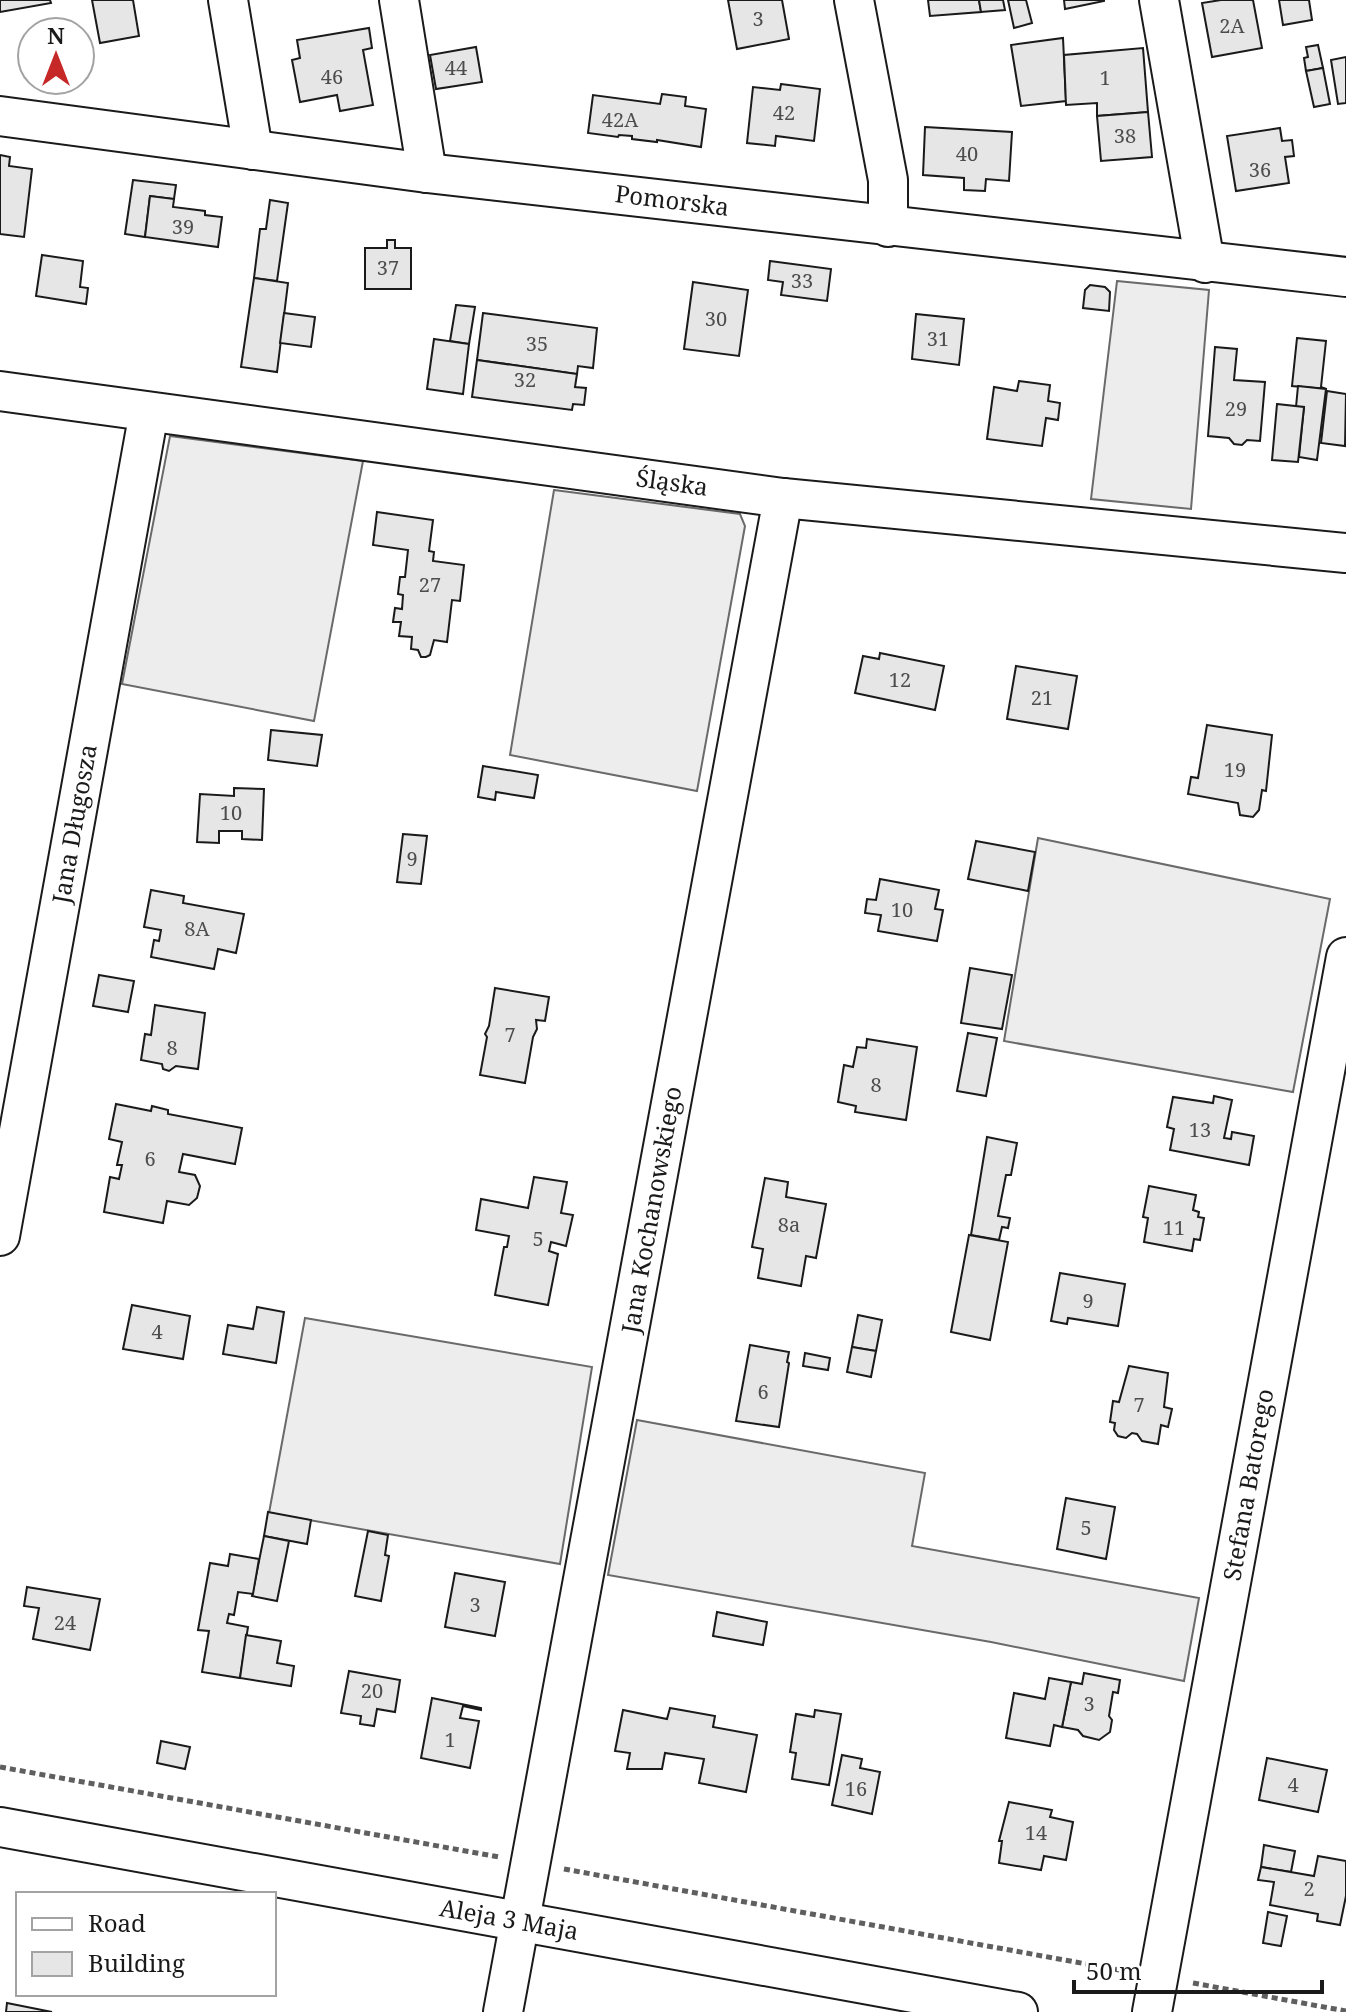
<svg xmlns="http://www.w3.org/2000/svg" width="1346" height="2012" font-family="'Noto Serif',serif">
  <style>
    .built { fill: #ededed; stroke: #6a6a6a; stroke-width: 2 }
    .building { fill: #e6e6e6; stroke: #1a1a1a; stroke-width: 2 }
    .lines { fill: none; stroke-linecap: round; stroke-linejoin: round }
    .minor-casing { stroke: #1a1a1a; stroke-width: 42 }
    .path { stroke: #5f5f5f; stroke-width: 5; stroke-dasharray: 6 4; stroke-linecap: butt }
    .minor { stroke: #fff; stroke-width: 38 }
    .labels { text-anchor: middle; stroke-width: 6; stroke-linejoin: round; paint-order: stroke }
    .number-label { font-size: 20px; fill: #4d4d4d }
    .street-label { font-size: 24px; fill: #1a1a1a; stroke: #fff }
  </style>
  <rect width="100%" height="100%" fill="#fff"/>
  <!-- built -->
  <g class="built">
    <polygon points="1117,281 1209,290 1191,509 1091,499"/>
    <polygon points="170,436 363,461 314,721 122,684"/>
    <polygon points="554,490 740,514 745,526 697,791 510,755"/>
    <polygon points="1038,838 1330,899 1293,1092 1004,1041"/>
    <polygon points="305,1318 592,1367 560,1564 269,1513"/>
    <polygon points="637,1420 925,1473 912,1546 1199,1598 1184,1681 991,1642 608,1575"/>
  </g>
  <!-- building -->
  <g class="building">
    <polygon points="0,0 50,0 51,3 0,12"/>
    <polygon points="92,0 133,0 139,36 100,43"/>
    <polygon points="728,0 782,0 789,39 737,49"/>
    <polygon points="928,0 979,0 981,12 930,16"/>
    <polygon points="979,0 1003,0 1005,10 981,12"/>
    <polygon points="1008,0 1026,0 1032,23 1014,28"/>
    <polygon points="1064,0 1104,0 1104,1 1065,9"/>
    <polygon points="1221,0 1253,0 1262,48 1212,57 1202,3"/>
    <polygon points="1279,0 1309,0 1312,20 1283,25"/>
    <polygon points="369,28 372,48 363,50 373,105 340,111 337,95 300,102 292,60 300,58 297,40"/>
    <polygon points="1063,38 1066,101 1021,106 1011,45"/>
    <polygon points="1318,45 1323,68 1306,71 1304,58 1308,57 1306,47"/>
    <polygon points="476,47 482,82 436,89 430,55"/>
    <polygon points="1143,48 1148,112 1097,116 1097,103 1066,105 1064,55"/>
    <polygon points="1346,57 1346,103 1338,104 1331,60"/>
    <polygon points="1323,68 1330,104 1314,107 1306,71"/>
    <polygon points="781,84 820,89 814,141 776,136 775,146 747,143 753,87 780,90"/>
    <polygon points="662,94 686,97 685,106 706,109 701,147 657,140 657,142 632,139 632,136 619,135 618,137 588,133 593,95 660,104"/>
    <polygon points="1148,112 1152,157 1101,161 1097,116"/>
    <polygon points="925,127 1012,132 1009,181 986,179 985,191 964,190 964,178 923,175"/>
    <polygon points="1280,128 1282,141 1292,140 1294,156 1285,157 1289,183 1236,191 1227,136"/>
    <polygon points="0,155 10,157 9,166 32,169 24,237 0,234"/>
    <polygon points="133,180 176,185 174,199 150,196 145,237 125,234"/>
    <polygon points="150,196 174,199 173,207 205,211 205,215 222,217 218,247 145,237"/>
    <polygon points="270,200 288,203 277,281 254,278 260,229 266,229"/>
    <polygon points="387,240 395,240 395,248 411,248 411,289 365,289 365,248 387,248"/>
    <polygon points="42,255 83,261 80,287 88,288 86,304 36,296"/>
    <polygon points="770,261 831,269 827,301 781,295 783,282 768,280"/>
    <polygon points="254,278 288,283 277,372 241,367"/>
    <polygon points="693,282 748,290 739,356 684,349"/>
    <polygon points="1090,285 1105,287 1110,292 1109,311 1083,308 1085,290"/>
    <polygon points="456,305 475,307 469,344 450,341"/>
    <polygon points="284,313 315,317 311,347 280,343"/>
    <polygon points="483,313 597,328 593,368 578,366 577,374 477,360"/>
    <polygon points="916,314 964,319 959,365 912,359"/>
    <polygon points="1297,338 1326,341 1321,387 1326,389 1292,386"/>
    <polygon points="434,339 469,344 463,394 427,389"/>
    <polygon points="1215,347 1237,349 1234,380 1265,382 1260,441 1247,440 1242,445 1234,444 1229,438 1208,436"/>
    <polygon points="477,360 577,374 575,387 586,388 584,405 573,404 572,410 472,397"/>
    <polygon points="1019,381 1050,385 1048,401 1060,403 1058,420 1046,418 1042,446 987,439 994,387 1017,391"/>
    <polygon points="1298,386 1326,389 1317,460 1299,457 1304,407 1296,407"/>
    <polygon points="1327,391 1346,394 1345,446 1321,443"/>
    <polygon points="1277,404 1304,407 1298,462 1272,460"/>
    <polygon points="377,512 433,520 429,551 434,552 433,561 464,565 460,601 452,600 447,642 434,640 430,655 426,657 421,657 418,650 411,649 412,637 399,636 401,622 393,622 395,608 402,609 403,595 398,594 400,577 405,577 408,550 373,545"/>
    <polygon points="880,653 944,666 935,710 855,693 863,656 879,659"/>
    <polygon points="1016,666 1077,676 1068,729 1007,719"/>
    <polygon points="1207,725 1272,735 1266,791 1262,790 1259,810 1253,817 1240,815 1238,803 1188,794 1191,777 1198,778"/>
    <polygon points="271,730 322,735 317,766 268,760"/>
    <polygon points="483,766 538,775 534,798 496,792 495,800 478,797"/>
    <polygon points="234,788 264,789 262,840 242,839 242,831 219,831 219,843 197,842 200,794 234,796"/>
    <polygon points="403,834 427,836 421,884 397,882"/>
    <polygon points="976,841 1035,852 1028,891 968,879"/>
    <polygon points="880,879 939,890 935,909 943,910 937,941 878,931 881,915 865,913 867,899 876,900"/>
    <polygon points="151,890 184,896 183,903 244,914 236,953 218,949 214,969 151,957 154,940 159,941 161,930 144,927"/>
    <polygon points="970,968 1012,975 1002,1029 961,1023"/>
    <polygon points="99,975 134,981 128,1012 93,1006"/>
    <polygon points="495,988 549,997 545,1021 536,1020 537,1029 533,1037 525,1083 480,1075 487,1037 485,1034 489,1026"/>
    <polygon points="155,1005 205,1013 198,1069 176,1066 169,1071 163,1069 162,1064 141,1060 145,1034 151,1035"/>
    <polygon points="968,1033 997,1038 986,1096 957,1091"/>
    <polygon points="867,1039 917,1047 906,1120 855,1112 856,1106 838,1102 844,1065 853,1067 857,1047 866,1048"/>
    <polygon points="1214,1096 1232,1100 1224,1138 1231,1139 1232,1132 1254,1136 1249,1165 1170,1150 1174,1129 1167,1127 1173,1097 1213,1103"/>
    <polygon points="116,1104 151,1111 152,1106 168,1110 168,1114 242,1128 235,1164 183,1154 179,1172 195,1175 200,1186 197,1198 189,1205 167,1201 163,1223 104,1212 110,1177 119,1179 122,1165 117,1165 122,1142 109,1139"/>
    <polygon points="987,1137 1017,1143 1011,1175 1006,1175 998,1216 1010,1218 1008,1228 1002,1227 999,1240 971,1235"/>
    <polygon points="534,1177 567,1182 561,1213 573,1215 566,1246 551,1242 549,1251 558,1254 548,1305 495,1295 504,1247 507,1247 509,1236 476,1230 481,1199 528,1208"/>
    <polygon points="765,1178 788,1182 786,1197 826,1204 816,1258 806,1256 801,1286 758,1278 763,1249 752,1247"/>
    <polygon points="1149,1186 1196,1195 1193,1210 1199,1212 1198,1217 1204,1218 1200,1240 1194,1239 1192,1251 1144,1242 1148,1218 1143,1217"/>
    <polygon points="969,1235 1008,1242 990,1340 951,1332"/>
    <polygon points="1060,1273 1125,1284 1118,1326 1068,1318 1067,1324 1051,1321"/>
    <polygon points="132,1305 190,1316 183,1359 123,1349"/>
    <polygon points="257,1307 284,1312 276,1363 223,1354 228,1325 253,1329"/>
    <polygon points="858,1315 882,1320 876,1351 852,1347"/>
    <polygon points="750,1345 789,1352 787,1362 789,1363 779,1427 736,1421"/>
    <polygon points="852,1347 876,1351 871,1377 847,1372"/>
    <polygon points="805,1353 830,1358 828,1370 803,1366"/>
    <polygon points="1129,1366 1168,1373 1164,1407 1172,1409 1168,1427 1161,1425 1158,1444 1142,1441 1137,1434 1132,1433 1126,1438 1118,1436 1114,1430 1115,1423 1110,1422 1113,1401 1119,1402"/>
    <polygon points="1066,1498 1115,1507 1106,1559 1057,1549"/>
    <polygon points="268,1512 311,1520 307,1544 264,1536"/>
    <polygon points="368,1531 388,1535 385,1555 389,1556 381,1601 355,1596"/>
    <polygon points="264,1536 289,1541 277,1601 252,1596"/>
    <polygon points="230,1554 259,1559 253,1594 238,1592 234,1615 229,1614 227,1623 248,1627 240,1678 202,1672 209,1631 198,1630 210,1563 228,1566"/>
    <polygon points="455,1573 505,1582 495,1636 445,1627"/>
    <polygon points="27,1587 100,1599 90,1650 33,1639 39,1608 24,1606"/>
    <polygon points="717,1612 767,1622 763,1645 713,1636"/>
    <polygon points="246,1635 281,1641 277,1663 294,1666 291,1686 240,1678"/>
    <polygon points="349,1671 400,1680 395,1712 377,1709 374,1726 360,1724 361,1716 341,1713"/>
    <polygon points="1084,1673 1120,1680 1118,1693 1113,1692 1109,1716 1112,1720 1110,1732 1099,1740 1083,1736 1078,1730 1062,1727 1071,1682 1082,1684"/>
    <polygon points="1049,1678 1071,1682 1062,1727 1054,1725 1050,1746 1006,1738 1014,1693 1045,1699"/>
    <polygon points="432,1698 481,1708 481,1710 463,1706 460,1718 479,1721 470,1768 421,1758"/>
    <polygon points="670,1708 715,1716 713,1727 757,1735 746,1792 699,1783 704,1759 665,1753 662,1769 627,1769 630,1753 615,1751 623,1710 667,1719"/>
    <polygon points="815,1710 841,1714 829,1785 792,1779 796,1753 790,1752 796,1714 814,1717"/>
    <polygon points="161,1741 190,1747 185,1769 157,1763"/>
    <polygon points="842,1755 862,1759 860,1768 880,1772 872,1814 832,1805"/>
    <polygon points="1267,1758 1327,1770 1318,1812 1259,1800"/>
    <polygon points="1009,1802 1052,1810 1050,1817 1073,1822 1066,1860 1044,1856 1041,1870 999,1863 1002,1841 999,1841"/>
    <polygon points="1264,1845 1295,1851 1291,1872 1261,1867"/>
    <polygon points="1318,1856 1346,1861 1346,1896 1340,1925 1317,1921 1318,1914 1270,1905 1274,1882 1258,1880 1261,1867 1314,1876"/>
    <polygon points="1268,1912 1287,1916 1281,1946 1263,1943"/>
    <polygon points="7,2003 52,2012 6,2012"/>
  </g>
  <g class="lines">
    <!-- minor casing -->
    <g class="minor-casing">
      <g id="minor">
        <polyline points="228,0 253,150"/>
        <polyline points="399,0 427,173"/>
        <polyline points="854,0 888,180 888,227"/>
        <polyline points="1159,0 1205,263"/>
        <polyline points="0,116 427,173 1346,277"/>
        <polyline points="0,391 783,498 1346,553"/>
        <polyline points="0,1236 149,412"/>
        <polyline points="0,1827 1018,2012"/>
        <polyline points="503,2012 783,498"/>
        <polyline points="1152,2012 1346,957"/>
      </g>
    </g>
    <!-- path -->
    <g class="path">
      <polyline points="0,1767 499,1857"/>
      <polyline points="564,1869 1125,1971"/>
      <polyline points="1193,1983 1346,2011"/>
    </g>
    <!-- minor -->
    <use href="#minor" class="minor"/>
  </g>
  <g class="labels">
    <!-- number labels -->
    <g class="number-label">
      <text x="758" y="26">3</text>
      <text x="1232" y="33">2A</text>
      <text x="456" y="75">44</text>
      <text x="332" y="84">46</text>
      <text x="1105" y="85">1</text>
      <text x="784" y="120">42</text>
      <text x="620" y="127">42A</text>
      <text x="1125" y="143">38</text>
      <text x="967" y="161">40</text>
      <text x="1260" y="177">36</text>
      <text x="183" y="234">39</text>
      <text x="388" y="275">37</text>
      <text x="802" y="288">33</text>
      <text x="716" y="326">30</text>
      <text x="938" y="346">31</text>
      <text x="537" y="351">35</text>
      <text x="525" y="387">32</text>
      <text x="1236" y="416">29</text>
      <text x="430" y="592">27</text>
      <text x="900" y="687">12</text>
      <text x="1042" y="705">21</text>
      <text x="1235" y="777">19</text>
      <text x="231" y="820">10</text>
      <text x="412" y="866">9</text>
      <text x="902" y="917">10</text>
      <text x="197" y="936">8A</text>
      <text x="510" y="1042">7</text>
      <text x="172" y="1055">8</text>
      <text x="876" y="1092">8</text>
      <text x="1200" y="1137">13</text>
      <text x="150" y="1166">6</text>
      <text x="789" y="1232">8a</text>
      <text x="1174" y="1235">11</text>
      <text x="538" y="1246">5</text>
      <text x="1088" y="1308">9</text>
      <text x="157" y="1339">4</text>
      <text x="763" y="1399">6</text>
      <text x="1139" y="1412">7</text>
      <text x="1086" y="1535">5</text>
      <text x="475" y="1612">3</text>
      <text x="65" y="1630">24</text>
      <text x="372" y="1698">20</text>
      <text x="1089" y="1711">3</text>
      <text x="450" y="1747">1</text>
      <text x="1293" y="1792">4</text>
      <text x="856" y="1796">16</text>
      <text x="1036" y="1840">14</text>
      <text x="1309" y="1896">2</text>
    </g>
    <!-- street labels -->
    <g class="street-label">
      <text transform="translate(672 201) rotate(7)" y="8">Pomorska</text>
      <text transform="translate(672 483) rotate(8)" y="8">Śląska</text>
      <text transform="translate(75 824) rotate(-80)" y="8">Jana Długosza</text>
      <text transform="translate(652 1210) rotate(-80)" y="8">Jana Kochanowskiego</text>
      <text transform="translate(1249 1485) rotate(-80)" y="8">Stefana Batorego</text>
      <text transform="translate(509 1920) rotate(10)" y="8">Aleja 3 Maja</text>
    </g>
  </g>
  <!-- legend -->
  <rect x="16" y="1892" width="260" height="104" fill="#ffffff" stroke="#a3a3a3" stroke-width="2"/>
  <rect x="32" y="1918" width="40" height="12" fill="#ffffff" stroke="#a3a3a3" stroke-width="2"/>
  <text x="88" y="1932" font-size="24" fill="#1a1a1a">Road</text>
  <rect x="32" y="1952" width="40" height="24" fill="#e6e6e6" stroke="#a3a3a3" stroke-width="2"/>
  <text x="88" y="1972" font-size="24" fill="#1a1a1a">Building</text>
  <!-- north arrow -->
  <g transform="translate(56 56)"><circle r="38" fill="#ffffff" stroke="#a3a3a3" stroke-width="2"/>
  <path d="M0-6L14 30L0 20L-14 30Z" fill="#c62828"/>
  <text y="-12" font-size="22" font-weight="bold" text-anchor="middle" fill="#1a1a1a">N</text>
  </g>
  <!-- scale -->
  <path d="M1074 1980v12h248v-12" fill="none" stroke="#1a1a1a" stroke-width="4"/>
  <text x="1086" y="1980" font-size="24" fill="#1a1a1a" stroke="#ffffff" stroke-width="6" paint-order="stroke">50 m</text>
</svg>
